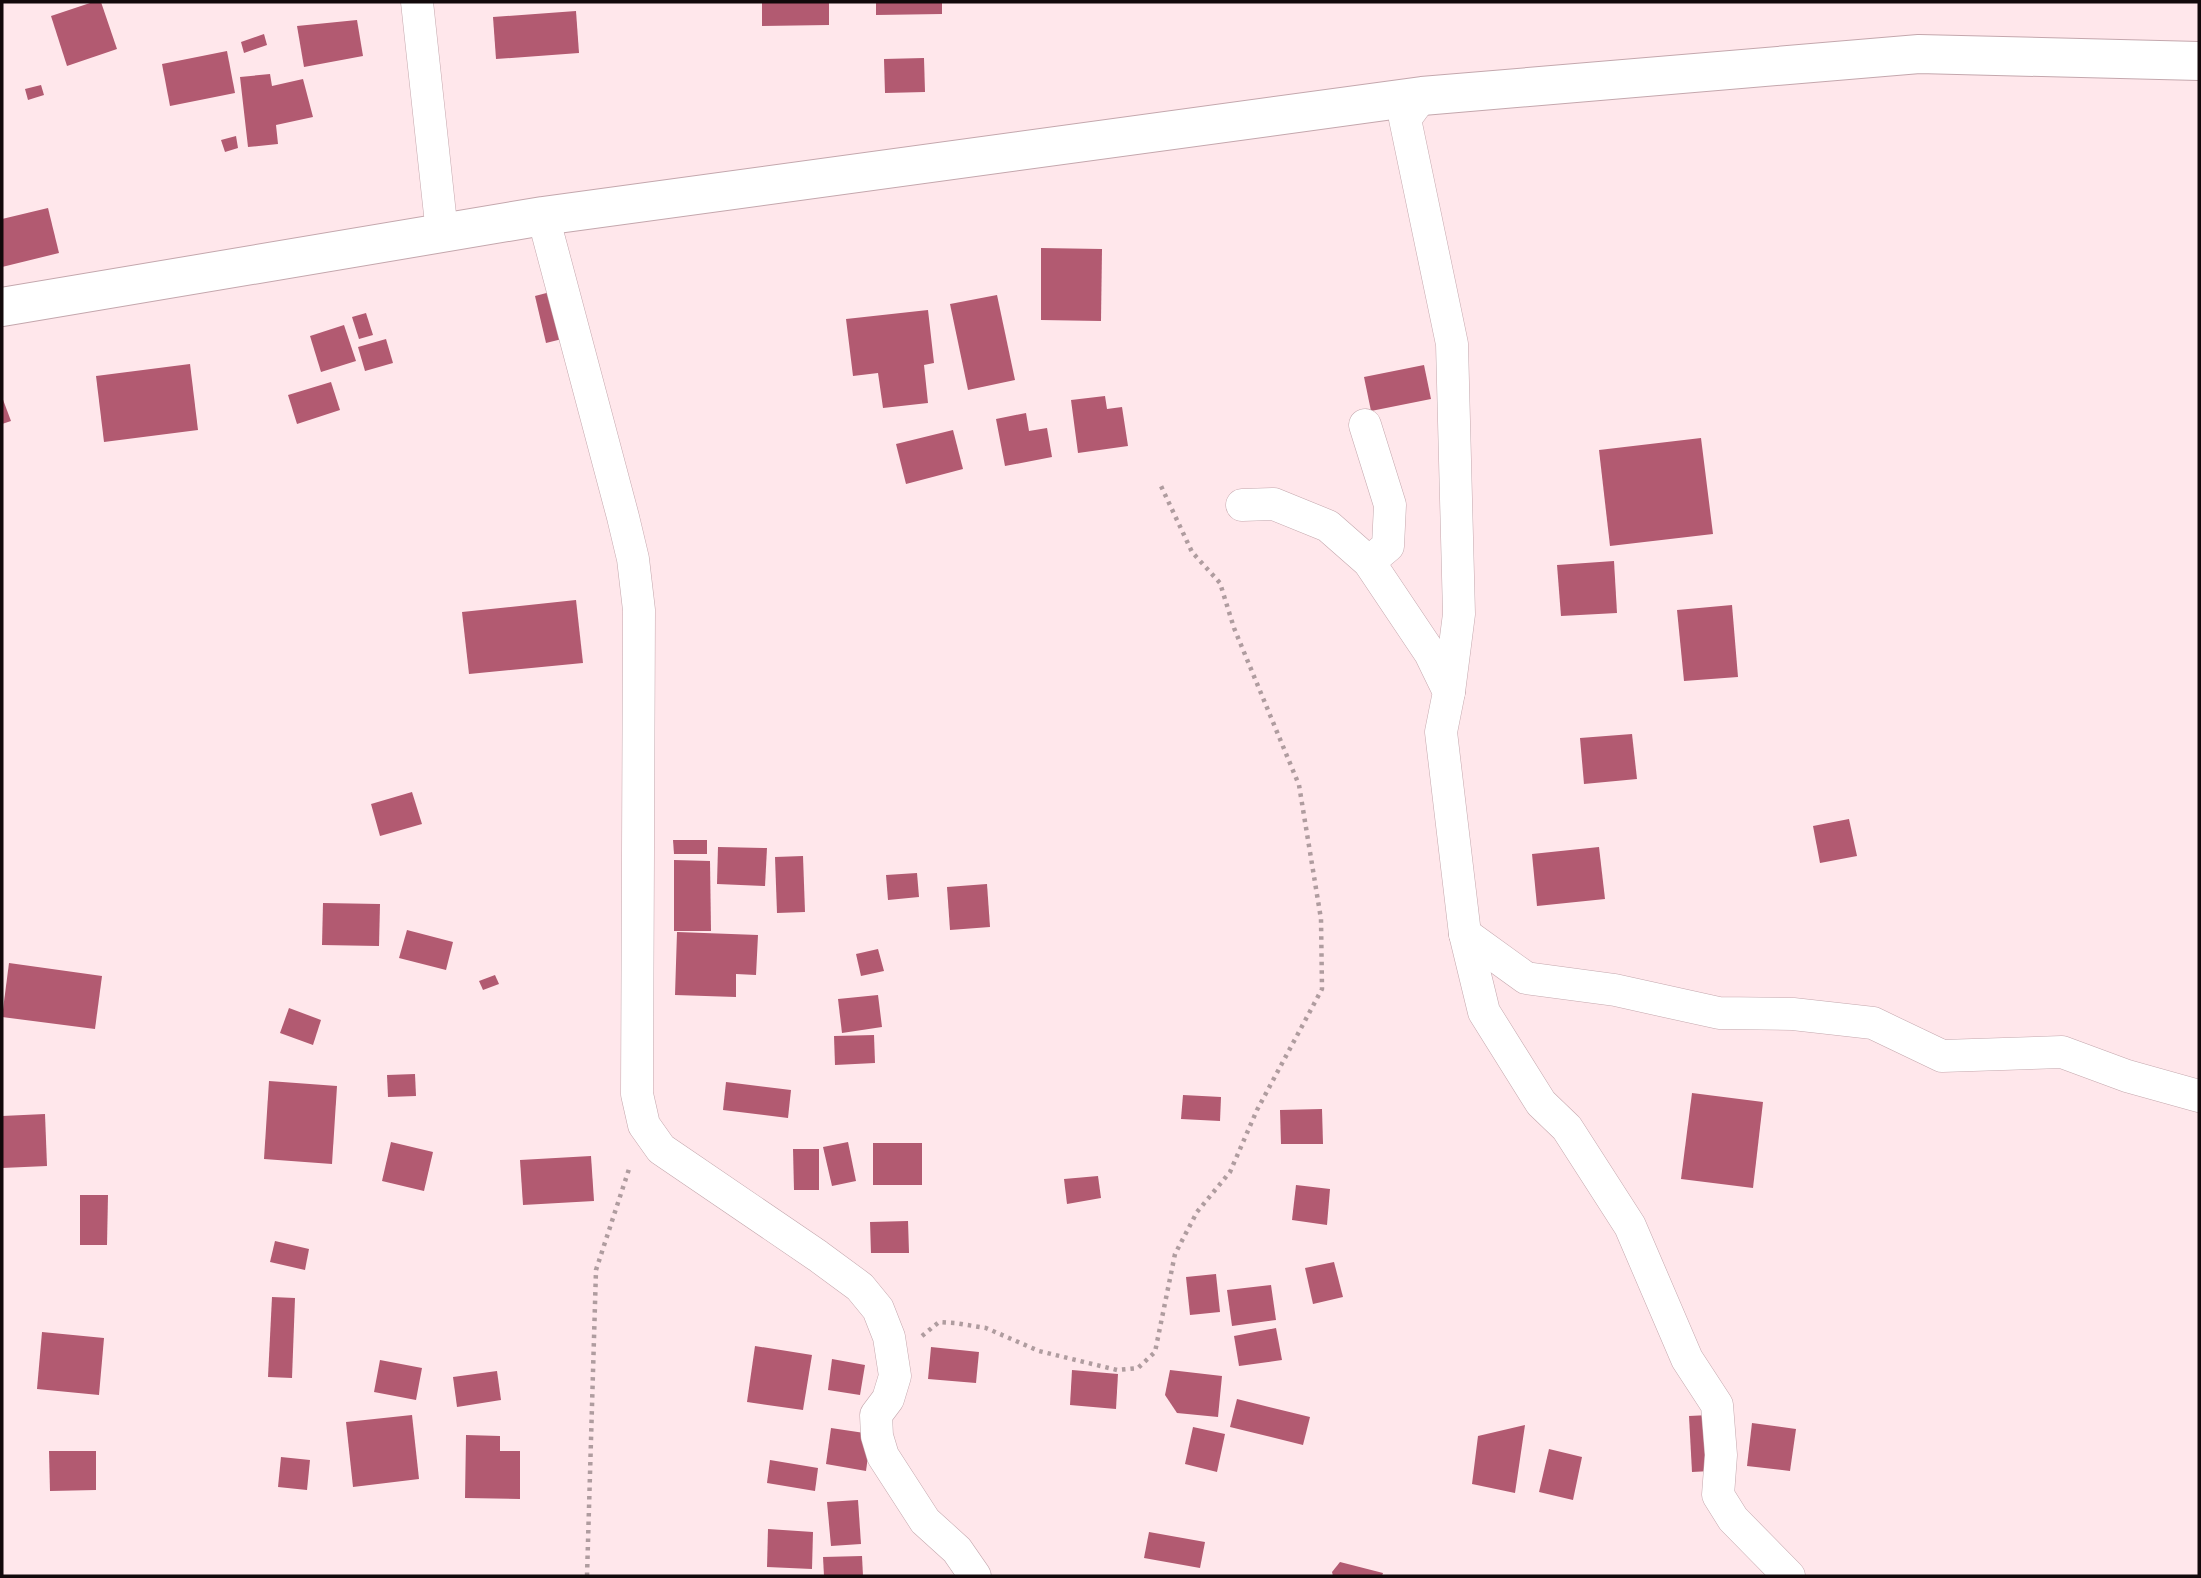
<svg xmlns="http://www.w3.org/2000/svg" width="2201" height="1578" font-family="'Titillium Web',sans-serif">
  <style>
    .building { fill: #b25a71 }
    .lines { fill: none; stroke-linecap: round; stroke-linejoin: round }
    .street-casing { stroke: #c4a7ad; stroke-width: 33 }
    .primary-casing { stroke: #c4a7ad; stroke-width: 40 }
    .path { stroke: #af9c9f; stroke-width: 4.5; stroke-dasharray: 3.5 5; stroke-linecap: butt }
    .street { stroke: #fff; stroke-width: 32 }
    .primary { stroke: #fff; stroke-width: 38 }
  </style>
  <rect width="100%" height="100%" fill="#ffe7eb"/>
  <!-- building -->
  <g class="building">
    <polygon points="93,2 101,2 117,49 67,66 51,16"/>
    <polygon points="762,2 829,2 829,25 762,26"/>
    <polygon points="876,2 942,2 942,14 876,15"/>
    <polygon points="576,11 579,53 496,59 493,17"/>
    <polygon points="357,20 363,56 304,67 297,26"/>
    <polygon points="264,34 267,45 244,53 241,42"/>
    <polygon points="227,51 235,93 170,106 162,64"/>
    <polygon points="924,58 925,92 885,93 884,59"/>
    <polygon points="270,74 272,86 303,79 313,117 276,125 278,144 248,147 240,77"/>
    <polygon points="41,85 44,95 28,100 25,89"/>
    <polygon points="236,136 238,148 225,152 221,140"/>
    <polygon points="48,208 59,253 2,267 2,219"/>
    <polygon points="1041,248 1102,249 1101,321 1041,320"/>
    <polygon points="558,290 570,337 546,343 535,296"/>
    <polygon points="997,295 1015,380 968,390 950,304"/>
    <polygon points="928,310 934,363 924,365 928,403 883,408 878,373 853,376 846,319"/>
    <polygon points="366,313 373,335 359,339 352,317"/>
    <polygon points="344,325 356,361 321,372 310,336"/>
    <polygon points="386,339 393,363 365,371 358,347"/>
    <polygon points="190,364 198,430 104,442 96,376"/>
    <polygon points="1424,365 1431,399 1371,411 1364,377"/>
    <polygon points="331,382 340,410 297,424 288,395"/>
    <polygon points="1105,396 1107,409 1122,407 1128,446 1078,453 1071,400"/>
    <polygon points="2,397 11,421 2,424"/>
    <polygon points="1026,413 1029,431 1047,428 1052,457 1005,466 996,419"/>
    <polygon points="953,430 963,469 906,484 896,444"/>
    <polygon points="1701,438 1713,534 1610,546 1599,450"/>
    <polygon points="1614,561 1617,613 1561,616 1557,565"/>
    <polygon points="576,600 583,663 469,674 462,612"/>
    <polygon points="1732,605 1738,677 1684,681 1677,610"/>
    <polygon points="1632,734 1637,779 1584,784 1580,738"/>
    <polygon points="412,792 422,824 380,836 371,804"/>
    <polygon points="1849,819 1857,856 1820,863 1813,826"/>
    <polygon points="673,840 707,840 707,854 674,854"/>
    <polygon points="718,847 767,848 765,886 717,884"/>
    <polygon points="1599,847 1605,899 1537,906 1532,854"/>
    <polygon points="803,856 805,912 777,913 775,857"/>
    <polygon points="674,860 710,861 711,931 674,931"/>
    <polygon points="917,873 919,897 888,900 886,875"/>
    <polygon points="987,884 990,927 950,930 947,887"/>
    <polygon points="323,903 380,904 379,946 322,945"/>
    <polygon points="407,930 453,942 446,970 399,958"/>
    <polygon points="677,932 758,935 756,975 736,974 736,997 675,995"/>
    <polygon points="878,949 884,971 861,976 856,954"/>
    <polygon points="9,963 102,976 95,1029 2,1017"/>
    <polygon points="495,975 499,984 483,990 479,981"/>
    <polygon points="878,995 882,1027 842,1033 838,999"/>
    <polygon points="289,1008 321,1020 313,1045 280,1033"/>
    <polygon points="874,1035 875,1063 835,1065 834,1036"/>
    <polygon points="415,1074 416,1096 388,1097 387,1075"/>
    <polygon points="269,1081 337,1086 332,1164 264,1159"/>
    <polygon points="726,1082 791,1090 788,1118 723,1110"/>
    <polygon points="1692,1093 1763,1102 1753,1188 1681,1179"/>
    <polygon points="1183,1095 1221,1097 1220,1121 1181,1119"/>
    <polygon points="1322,1109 1323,1144 1281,1144 1280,1110"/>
    <polygon points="45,1114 47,1166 2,1168 2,1116"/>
    <polygon points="391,1142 433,1152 424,1191 382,1181"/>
    <polygon points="848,1142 856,1181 832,1186 823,1147"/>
    <rect x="873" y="1143" width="49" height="42"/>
    <polygon points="793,1149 819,1149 819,1190 794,1190"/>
    <polygon points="591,1156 594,1201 523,1205 520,1160"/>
    <polygon points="1098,1176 1101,1198 1067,1204 1064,1179"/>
    <polygon points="1296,1185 1330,1189 1327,1225 1292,1220"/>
    <polygon points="80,1195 108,1195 107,1245 80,1245"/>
    <polygon points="908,1221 909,1253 871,1253 870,1222"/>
    <polygon points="275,1241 309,1249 305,1270 270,1262"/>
    <polygon points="1334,1262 1343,1297 1313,1304 1305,1268"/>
    <polygon points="1216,1274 1220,1312 1190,1315 1186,1277"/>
    <polygon points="1271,1285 1276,1320 1232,1326 1227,1290"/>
    <polygon points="272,1297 295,1298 292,1378 268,1377"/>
    <polygon points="1276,1328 1282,1360 1239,1366 1234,1336"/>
    <polygon points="42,1332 104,1338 99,1395 37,1389"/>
    <polygon points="755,1346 812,1355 803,1410 747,1402"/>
    <polygon points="931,1347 979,1352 976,1383 928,1379"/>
    <polygon points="832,1359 865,1365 860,1395 828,1390"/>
    <polygon points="380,1360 422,1368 416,1400 374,1392"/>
    <polygon points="1072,1370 1118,1374 1116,1409 1070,1405"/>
    <polygon points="1170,1370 1222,1376 1218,1417 1177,1413 1165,1395"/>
    <polygon points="497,1371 501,1400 457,1407 453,1377"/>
    <polygon points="1237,1399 1310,1417 1303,1445 1230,1427"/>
    <polygon points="412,1415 419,1479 353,1487 346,1422"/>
    <polygon points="1709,1415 1711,1471 1692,1472 1689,1416"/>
    <polygon points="1752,1423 1796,1429 1790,1471 1747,1466"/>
    <polygon points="1525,1425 1515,1493 1472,1484 1478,1436"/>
    <polygon points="1193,1427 1225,1434 1217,1472 1185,1464"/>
    <polygon points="831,1428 871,1434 866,1471 826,1464"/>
    <polygon points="466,1435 500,1436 500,1451 520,1451 520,1499 465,1498"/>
    <polygon points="1549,1449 1582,1457 1573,1500 1539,1492"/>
    <polygon points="49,1451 96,1451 96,1490 50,1491"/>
    <polygon points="281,1457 310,1460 307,1490 278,1487"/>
    <polygon points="770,1460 818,1468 815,1491 767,1483"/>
    <polygon points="858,1500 861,1544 831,1546 827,1502"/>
    <polygon points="768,1529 813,1532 812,1569 767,1567"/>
    <polygon points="1149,1532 1205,1542 1200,1568 1144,1558"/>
    <polygon points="862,1556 863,1576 824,1576 823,1557"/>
    <polygon points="1340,1562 1383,1573 1382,1576 1333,1576 1332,1572"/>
  </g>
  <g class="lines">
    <!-- street casing -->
    <g class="street-casing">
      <g id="street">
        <polyline points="417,2 442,233"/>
        <polyline points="1422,96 1405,119 1452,344 1459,614 1449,692"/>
        <polyline points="543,216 623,517 633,559 639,610 637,1094 644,1125 661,1149 818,1256 860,1287 878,1309 889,1337 895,1376 888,1399 876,1415 877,1436 883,1456 925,1521 957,1550 975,1576"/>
        <polyline points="1365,425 1390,505 1388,546 1369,562"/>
        <polyline points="1242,505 1274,504 1328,526 1369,562 1430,653 1449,692 1441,732 1465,934 1484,1012 1541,1103 1567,1128 1630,1226 1687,1359 1717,1405 1721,1455 1718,1495 1733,1519 1789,1576"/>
        <polyline points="1465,934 1526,978 1615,990 1719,1013 1793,1014 1873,1023 1942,1056 2062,1052 2127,1076 2199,1096"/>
      </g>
    </g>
    <!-- primary casing -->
    <g class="primary-casing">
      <polyline id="primary" points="2,307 543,216 1422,96 1919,54 2199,61"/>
    </g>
    <!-- path -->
    <g class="path">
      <polyline points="922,1336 939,1322 955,1323 986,1328 1039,1351 1117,1370 1138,1368 1155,1352 1175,1254 1197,1212 1230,1172 1257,1110 1322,989 1321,919 1299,785 1234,628 1220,583 1192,552 1161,486"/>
      <polyline points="587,1576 596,1270 630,1166"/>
    </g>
    <!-- street -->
    <use href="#street" class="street"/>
    <!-- primary -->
    <use href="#primary" class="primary"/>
  </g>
  <!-- border -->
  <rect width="2201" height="1578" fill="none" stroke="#12090b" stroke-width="7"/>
</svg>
